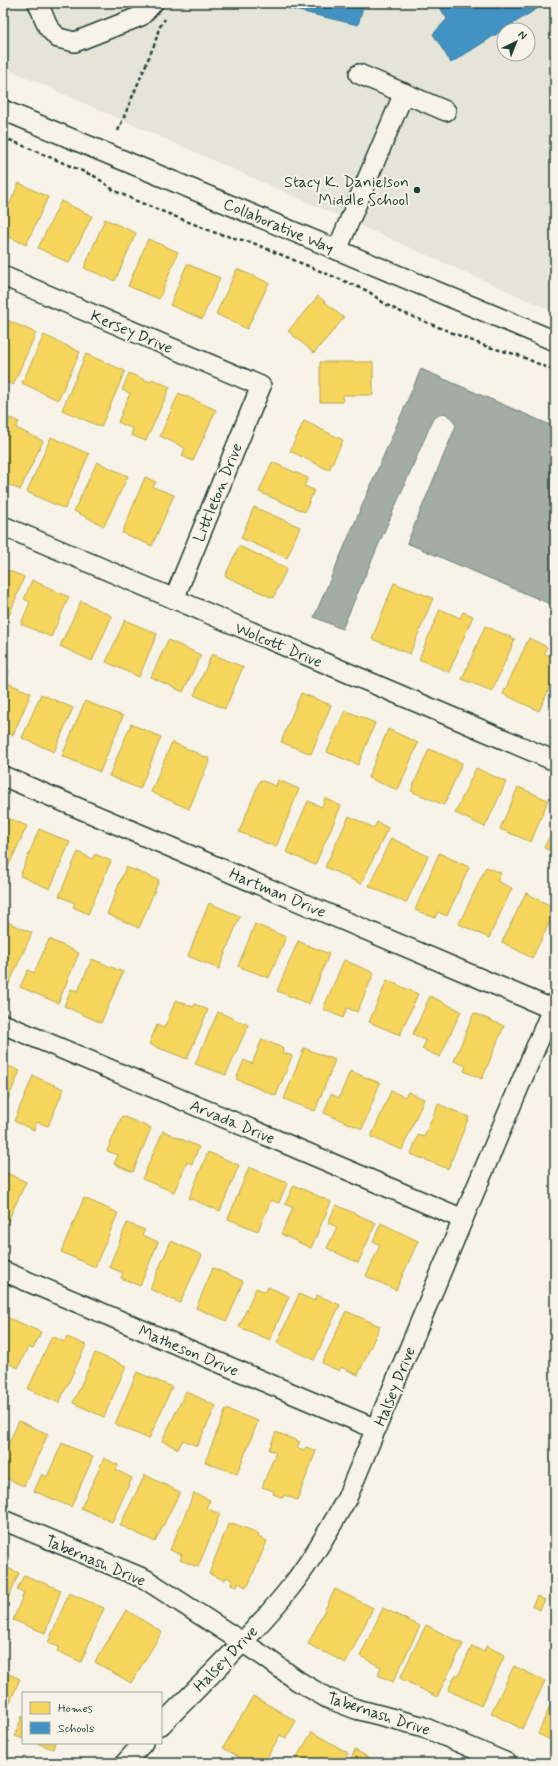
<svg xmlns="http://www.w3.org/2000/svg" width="558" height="1766" font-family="Mynerve,sans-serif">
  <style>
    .built { fill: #e5e4d9; fill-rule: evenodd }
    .water { fill: #a4ada3; stroke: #6f8077 }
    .homes { fill: #f6d55c; stroke: #b6a750 }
    .schools { fill: #4393c3; stroke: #387998 }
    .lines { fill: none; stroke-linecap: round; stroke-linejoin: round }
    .minor-casing { stroke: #1f3d34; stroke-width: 22 }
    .path { stroke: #1f3d34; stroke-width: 2.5; stroke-dasharray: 4 3; stroke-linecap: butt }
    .minor { stroke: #f7f3e8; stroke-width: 19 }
    .poi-dot { fill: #1f3d34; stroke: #f7f3e8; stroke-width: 1.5 }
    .labels { text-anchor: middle; stroke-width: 4; stroke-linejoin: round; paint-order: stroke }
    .poi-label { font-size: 16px; fill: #1f3d34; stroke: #f7f3e8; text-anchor: end }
    .street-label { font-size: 16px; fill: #1f3d34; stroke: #f7f3e8 }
  </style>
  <rect width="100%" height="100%" fill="#f7f3e8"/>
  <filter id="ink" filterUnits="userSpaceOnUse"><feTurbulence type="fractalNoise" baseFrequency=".025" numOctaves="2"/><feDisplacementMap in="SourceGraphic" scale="8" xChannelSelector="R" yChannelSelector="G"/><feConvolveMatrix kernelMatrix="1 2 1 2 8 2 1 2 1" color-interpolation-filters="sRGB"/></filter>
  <g filter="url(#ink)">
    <!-- built -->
    <path class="built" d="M 3,3 L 555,3 L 555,312 L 3,67 ZM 504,30 L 528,30 L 528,54 L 504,54 Z"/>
    <!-- water -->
    <polygon class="water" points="421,369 555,427 555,606 407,543 456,426 453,420 445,413 439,415 433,419 342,629 314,617"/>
    <!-- homes -->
    <g class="homes">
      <polygon points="19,183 48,197 26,245 3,234 3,218"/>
      <polygon points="61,201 92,216 69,263 38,248"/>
      <polygon points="105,219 136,233 115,281 84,268"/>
      <polygon points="148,239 178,252 159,299 128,286"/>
      <polygon points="187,264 220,278 202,319 170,305"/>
      <polygon points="237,269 269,283 247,329 216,314"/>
      <polygon points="318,296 344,318 314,353 288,331"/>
      <polygon points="3,318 36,333 13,385 3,381"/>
      <polygon points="44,335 80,352 58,400 22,383"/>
      <polygon points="86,354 125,371 101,427 62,410"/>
      <polygon points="320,362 373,362 373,395 343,395 343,402 320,402"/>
      <polygon points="129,373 150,382 152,379 170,387 146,441 131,435 133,429 118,422 130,393 122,390"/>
      <polygon points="179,393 216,410 193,461 182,456 185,448 160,436"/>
      <polygon points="10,418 19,422 16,428 43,441 20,490 3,482 3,433"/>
      <polygon points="304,421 343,440 329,470 290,451"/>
      <polygon points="51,437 89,454 65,509 27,492"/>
      <polygon points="97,462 128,476 104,526 74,511"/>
      <polygon points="272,462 308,478 304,486 314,490 305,512 259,492"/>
      <polygon points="145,477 156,482 153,487 174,495 152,546 122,533"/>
      <polygon points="254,507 300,527 287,558 241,538"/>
      <polygon points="239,546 287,568 273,598 225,576"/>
      <polygon points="3,568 24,577 5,626 3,625"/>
      <polygon points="32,580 69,597 51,637 21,624 30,602 24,599"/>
      <polygon points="394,583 433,598 410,654 372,639"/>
      <polygon points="81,601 112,616 92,661 60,646"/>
      <polygon points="440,609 460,618 463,612 473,616 449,672 419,659"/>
      <polygon points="125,620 157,634 139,677 106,662"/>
      <polygon points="485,626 515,639 492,691 462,679"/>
      <polygon points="529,638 547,647 544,653 555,658 555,676 539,711 503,694"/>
      <polygon points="168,640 201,655 183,692 151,677"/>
      <polygon points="212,654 243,667 225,709 194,695"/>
      <polygon points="3,669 9,671 5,682 31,693 13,735 3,731"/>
      <polygon points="301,693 331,705 311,754 281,742"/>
      <polygon points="41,694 73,708 54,752 22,738"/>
      <polygon points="85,701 123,716 100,772 62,756"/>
      <polygon points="555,702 555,716 550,715"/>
      <polygon points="345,710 375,723 358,765 327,752"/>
      <polygon points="131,724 161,737 140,789 109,776"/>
      <polygon points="388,729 418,743 398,790 368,778"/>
      <polygon points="172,742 210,759 189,809 151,792"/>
      <polygon points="429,749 462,763 444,805 411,791"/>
      <polygon points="476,768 506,782 485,827 455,813"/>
      <polygon points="260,780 276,786 278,780 299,789 276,847 239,832"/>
      <polygon points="518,787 548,800 531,842 500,829"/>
      <polygon points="325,798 341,806 315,865 286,852 308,801 322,807"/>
      <polygon points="555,811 555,822 551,820"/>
      <polygon points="3,816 27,826 3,878"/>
      <polygon points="349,816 374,828 377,822 388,828 361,884 325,867"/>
      <polygon points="555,825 555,853 544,848"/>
      <polygon points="39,829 70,842 50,889 20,876"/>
      <polygon points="391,838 428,856 406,903 369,886"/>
      <polygon points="78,852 92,859 95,854 111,861 88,914 73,907 75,903 59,896"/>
      <polygon points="439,853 469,867 447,916 438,912 435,918 415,910"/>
      <polygon points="126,867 159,880 139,928 107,914"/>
      <polygon points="486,867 501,873 497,881 512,888 489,938 459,924"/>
      <polygon points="526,893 555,908 555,912 532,958 502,942"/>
      <polygon points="209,903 240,916 219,969 188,956"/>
      <polygon points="3,920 32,933 9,984 3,981"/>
      <polygon points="255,924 286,937 269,978 238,966"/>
      <polygon points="49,939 79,953 58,1003 20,987 28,970 34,973"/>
      <polygon points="298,941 329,954 309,1004 277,991"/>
      <polygon points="92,959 123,972 101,1023 64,1006 71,989 78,991"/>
      <polygon points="344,960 374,973 357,1012 347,1008 343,1018 323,1009"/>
      <polygon points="387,980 418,994 400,1035 369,1022"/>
      <polygon points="430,996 461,1011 440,1057 422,1049 426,1041 413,1034"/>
      <polygon points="176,1000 193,1007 195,1004 208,1010 187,1059 149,1044 157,1025 164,1028"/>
      <polygon points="218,1012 248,1025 226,1075 195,1064"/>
      <polygon points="474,1013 504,1026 482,1079 464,1071 466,1066 454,1061"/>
      <polygon points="262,1039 283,1048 282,1052 292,1056 276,1096 236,1079 244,1060 252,1064"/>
      <polygon points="304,1048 335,1060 315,1111 284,1099"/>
      <polygon points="3,1064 20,1071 3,1110"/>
      <polygon points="350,1071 380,1083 362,1129 324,1113 331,1094 339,1098"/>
      <polygon points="33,1076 64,1089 48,1126 37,1122 34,1130 14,1121"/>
      <polygon points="391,1091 405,1097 408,1092 424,1099 402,1150 371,1137"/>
      <polygon points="438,1104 469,1117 448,1169 411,1154 418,1135 424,1137"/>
      <polygon points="122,1116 151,1128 133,1172 114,1164 118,1155 107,1151"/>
      <polygon points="163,1131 199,1147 192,1164 187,1162 174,1192 142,1179"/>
      <polygon points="208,1152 239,1165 220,1211 189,1198"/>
      <polygon points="249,1167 287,1183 279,1203 271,1200 258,1231 228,1219"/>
      <polygon points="3,1171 26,1182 3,1231"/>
      <polygon points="294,1185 331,1202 311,1248 281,1234 293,1208 285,1204"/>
      <polygon points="84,1198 118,1213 95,1267 61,1252"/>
      <polygon points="336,1205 376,1223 358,1263 327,1248 337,1227 328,1223"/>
      <polygon points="127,1223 145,1230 142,1235 158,1242 140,1286 121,1278 123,1273 109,1267"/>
      <polygon points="381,1223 418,1241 396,1290 366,1276 380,1245 373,1241"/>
      <polygon points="171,1241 202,1255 180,1303 150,1289"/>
      <polygon points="213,1268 243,1281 227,1321 196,1308"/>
      <polygon points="268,1287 289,1296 270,1340 239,1327 256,1288 266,1292"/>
      <polygon points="299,1294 314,1301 317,1295 340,1305 314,1360 277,1343"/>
      <polygon points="346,1311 380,1326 358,1375 341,1367 339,1371 322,1363"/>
      <polygon points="4,1316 41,1332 33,1349 28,1347 18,1368 5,1362 3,1367"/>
      <polygon points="52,1336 64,1342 67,1337 86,1345 59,1403 28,1389"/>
      <polygon points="95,1353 126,1366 104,1417 73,1403"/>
      <polygon points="137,1372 172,1387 149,1439 115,1424"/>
      <polygon points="186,1391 216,1406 197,1446 183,1440 178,1449 162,1441"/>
      <polygon points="226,1409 258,1421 237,1474 205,1462"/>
      <polygon points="19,1421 48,1434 24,1486 3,1477 3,1455"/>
      <polygon points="276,1432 300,1442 297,1447 304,1450 306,1447 316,1451 297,1500 284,1495 283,1498 273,1494 274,1491 262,1487 276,1452 269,1450"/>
      <polygon points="62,1443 93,1457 71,1507 34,1491 42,1474 47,1477"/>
      <polygon points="104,1458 118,1465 116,1470 132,1478 112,1522 81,1508"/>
      <polygon points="145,1475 180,1492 155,1542 120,1525"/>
      <polygon points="194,1493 210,1500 206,1508 220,1514 198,1567 180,1560 182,1555 170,1550"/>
      <polygon points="232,1523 256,1532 256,1534 259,1535 258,1537 267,1541 248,1586 246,1585 246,1587 240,1584 238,1582 237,1586 231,1584 232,1580 226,1577 225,1580 209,1574 228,1524 231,1525"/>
      <polygon points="3,1566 19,1573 3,1610"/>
      <polygon points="24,1575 61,1590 45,1633 13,1620 24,1593 17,1590"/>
      <polygon points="335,1589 373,1608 346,1663 308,1644"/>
      <polygon points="69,1593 104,1608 81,1662 57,1651 59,1647 48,1643"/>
      <polygon points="537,1596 545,1600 540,1610 532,1606"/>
      <polygon points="383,1608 420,1626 393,1682 378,1675 381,1667 360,1656"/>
      <polygon points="126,1610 162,1632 131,1683 95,1662"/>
      <polygon points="426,1625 463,1644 437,1697 400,1678"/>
      <polygon points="472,1646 484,1652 486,1646 505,1655 481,1706 448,1690 456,1674 458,1676"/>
      <polygon points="514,1666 545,1681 522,1729 491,1713"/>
      <polygon points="3,1671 20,1679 3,1718"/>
      <polygon points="555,1694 555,1742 538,1734"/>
      <polygon points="253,1696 296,1721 286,1738 280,1735 264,1763 249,1763 223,1748"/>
      <polygon points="22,1716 23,1717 23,1739 15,1736"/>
      <polygon points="312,1732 348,1753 342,1763 293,1763"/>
      <polygon points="36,1743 55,1743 53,1749"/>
      <polygon points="355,1750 379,1763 349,1763"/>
    </g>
    <!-- schools -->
    <g class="schools">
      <polygon points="265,3 364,3 358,25"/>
      <polygon points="437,3 546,3 451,63 433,34 447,19"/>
    </g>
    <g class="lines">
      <!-- minor casing -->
      <g class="minor-casing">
        <g id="minor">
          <polyline points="38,3 48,27 58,38 75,42 141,16 153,3"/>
          <polyline points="359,74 446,111"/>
          <polyline points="3,110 555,341"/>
          <polyline points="337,250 404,93"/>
          <polyline points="3,276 261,386 174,599"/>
          <polyline points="3,526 555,761"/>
          <polyline points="3,776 552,1009"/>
          <polyline points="3,1024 463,1219"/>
          <polyline points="3,1271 376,1429"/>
          <polyline points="3,1520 145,1579 265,1657 298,1681 327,1698 356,1709 421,1726 507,1763"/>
          <path d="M 161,1725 C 205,1680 251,1637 290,1588 C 312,1560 330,1528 347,1498 L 463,1219 L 555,1002"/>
          <polyline points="125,1763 143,1743"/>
        </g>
      </g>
      <!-- path -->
      <g class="path">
        <polyline points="118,131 155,43 159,28 165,19"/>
        <polyline points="3,137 96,177 115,191 134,200 216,233 253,243 368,291 385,304 401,312 485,346 518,355 555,371"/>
      </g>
      <!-- minor -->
      <use href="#minor" class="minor"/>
    </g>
  </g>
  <!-- markers -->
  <circle class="poi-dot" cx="417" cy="190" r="4"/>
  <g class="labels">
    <!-- poi labels -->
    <g class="poi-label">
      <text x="409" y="187">Stacy K. Danielson<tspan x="409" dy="18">Middle School</tspan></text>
    </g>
    <!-- street labels -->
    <g class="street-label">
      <text transform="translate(279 225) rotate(23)" y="6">Collaborative Way</text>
      <text transform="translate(132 331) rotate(23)" y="6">Kersey Drive</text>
      <text transform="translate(217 492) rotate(-68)" y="6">Littleton Drive</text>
      <text transform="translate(279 644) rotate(23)" y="6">Wolcott Drive</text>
      <text transform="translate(278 892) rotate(23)" y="6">Hartman Drive</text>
      <text transform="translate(233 1121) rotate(23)" y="6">Arvada Drive</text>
      <text transform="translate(189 1350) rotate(23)" y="6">Matheson Drive</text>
      <text transform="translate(394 1386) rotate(-68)" y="6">Halsey Drive</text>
      <text transform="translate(96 1560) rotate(23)" y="6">Tabernash Drive</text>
      <text transform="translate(225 1658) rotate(-46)" y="6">Halsey Drive</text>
      <text transform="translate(379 1713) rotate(18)" y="6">Tabernash Drive</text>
    </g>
  </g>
  <!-- margin -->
  <rect width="558" height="1766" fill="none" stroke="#f7f3e8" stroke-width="16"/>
  <rect x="8" y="8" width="542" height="1750" fill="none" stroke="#1f3d34" stroke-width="1.5" filter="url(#ink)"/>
  <!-- legend -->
  <rect x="22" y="1692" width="140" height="52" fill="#f7f3e8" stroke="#a1aaa0"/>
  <rect x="30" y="1702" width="20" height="12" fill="#f6d55c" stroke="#a1aaa0"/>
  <text x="58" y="1712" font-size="12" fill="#1f3d34">Homes</text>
  <rect x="30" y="1722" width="20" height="12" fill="#4393c3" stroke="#a1aaa0"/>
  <text x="58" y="1732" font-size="12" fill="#1f3d34">Schools</text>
  <!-- north arrow -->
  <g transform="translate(516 42) rotate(43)"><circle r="19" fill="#f7f3e8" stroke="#a1aaa0"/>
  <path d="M0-3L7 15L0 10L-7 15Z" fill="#1f3d34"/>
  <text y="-6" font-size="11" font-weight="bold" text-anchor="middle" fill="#1f3d34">N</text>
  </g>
</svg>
